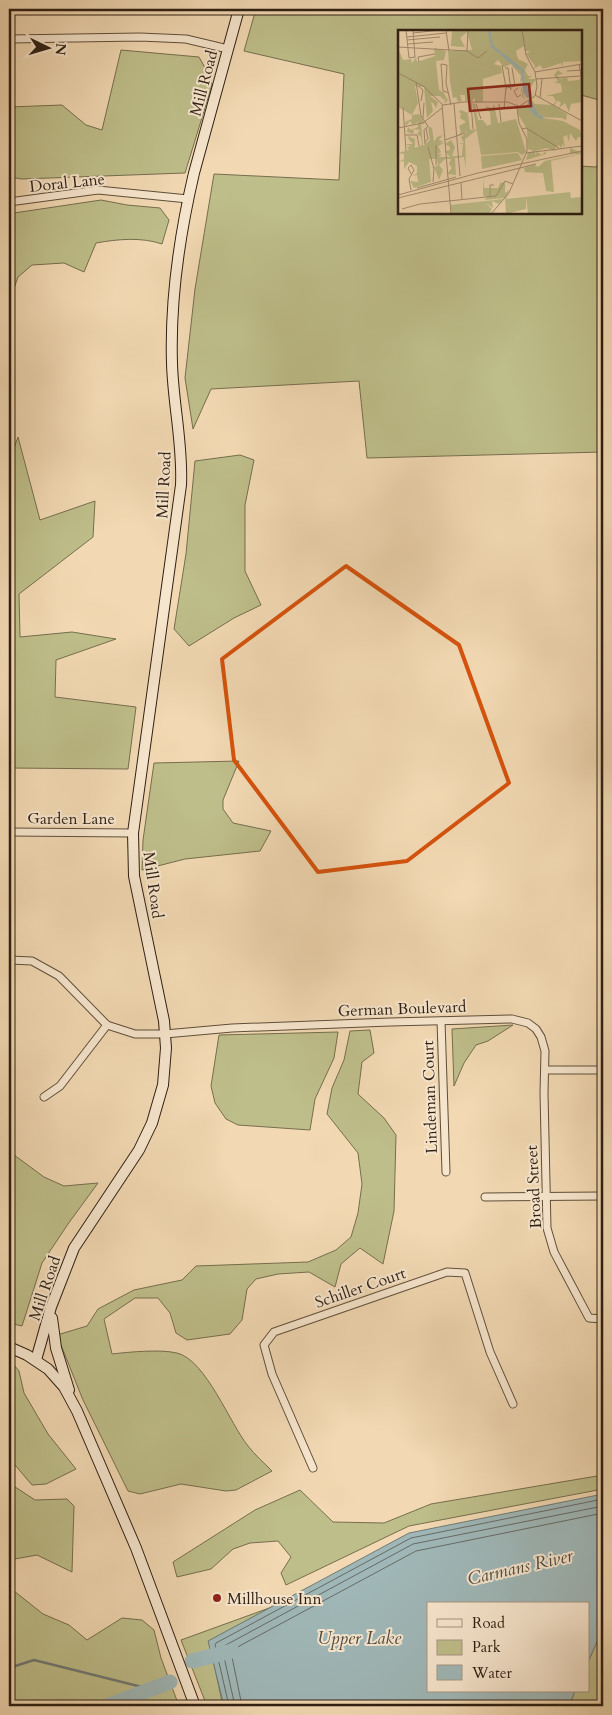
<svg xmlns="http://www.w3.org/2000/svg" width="612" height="1715" font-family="Cardo,serif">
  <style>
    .green { fill: #bebe8a; stroke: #766e4e }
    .water { fill: #9fb7b7; stroke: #727a75 }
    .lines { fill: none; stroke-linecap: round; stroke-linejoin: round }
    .shore { stroke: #666b65; stroke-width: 1 }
    .stream { stroke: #727a75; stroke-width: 2.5 }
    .river { stroke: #9fb7b7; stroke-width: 15 }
    .street-casing { stroke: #5f4e3b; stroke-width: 9 }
    .secondary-casing { stroke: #2e1f13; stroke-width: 12 }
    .street { stroke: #f7e6ce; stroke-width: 7 }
    .secondary { stroke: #f7e6ce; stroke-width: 10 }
    .marked { fill: none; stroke: #d5530d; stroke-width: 4; stroke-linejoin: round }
    .poi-dot { fill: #8f2418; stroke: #f7e6ce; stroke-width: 2 }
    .labels { text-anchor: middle; stroke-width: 4; stroke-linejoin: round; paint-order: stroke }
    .street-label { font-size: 16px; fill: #2e1f13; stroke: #f7e6ce }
    .poi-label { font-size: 16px; fill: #2e1f13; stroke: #f7e6ce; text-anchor: start }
    .water-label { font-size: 18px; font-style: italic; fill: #504d44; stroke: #f7e6ce }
    .inset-river { fill: none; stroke: #9fb7b7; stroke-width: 2.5 }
    .inset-road { fill: none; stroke: #a48f73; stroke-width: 1 }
    .view { fill: #8f2418; fill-opacity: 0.15; stroke: #8f2418; stroke-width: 2.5 }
    .inset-edge { fill: none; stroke: #2e1f13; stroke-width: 2.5 }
  </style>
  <rect width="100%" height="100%" fill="#f2d9b3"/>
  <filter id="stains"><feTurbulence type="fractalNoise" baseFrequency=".004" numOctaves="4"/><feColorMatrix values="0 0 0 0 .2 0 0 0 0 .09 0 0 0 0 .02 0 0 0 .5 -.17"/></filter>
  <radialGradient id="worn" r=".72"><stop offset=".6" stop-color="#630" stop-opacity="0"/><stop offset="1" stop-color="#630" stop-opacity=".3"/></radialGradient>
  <!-- green -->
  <g class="green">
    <polygon points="256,9 603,9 603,101 581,95 581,31 400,31 400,212 581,212 581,166 595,167 603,164 603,452 367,458 359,381 211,389 193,429 185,378 195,289 214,174 339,180 344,74 244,51"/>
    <polygon points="121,50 199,57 209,75 212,85 185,173 22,179 9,177 9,107 62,105 86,125 102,130"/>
    <path d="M 101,200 L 127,205 L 160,208 L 169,220 L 162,244 C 142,237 118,239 96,243 L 84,272 L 64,263 L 32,265 L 18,277 L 11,297 L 9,296 L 9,215 L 14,213 Z"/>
    <polygon points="18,437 40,520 95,501 93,537 19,594 20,637 72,632 116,639 56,660 55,697 136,707 128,769 9,768 9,462"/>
    <polygon points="240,455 254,460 245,505 245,571 261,605 234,618 189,646 174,629 186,554 195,461"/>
    <polygon points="239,761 223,800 223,809 233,823 271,831 260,851 185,859 142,870 143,840 154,763"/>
    <polygon points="513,1025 488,1041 476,1045 464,1063 454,1086 452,1029"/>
    <path d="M 370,1030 L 374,1053 L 362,1062 L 358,1094 L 384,1118 L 396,1135 L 394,1211 L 383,1264 L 360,1248 L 341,1264 L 335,1287 L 309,1272 L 278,1274 L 256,1279 L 247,1289 L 242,1320 L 230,1334 L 187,1340 L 176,1333 L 170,1313 L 158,1298 L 135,1298 L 104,1319 L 112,1354 C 129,1352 160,1349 177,1353 C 206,1360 230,1424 248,1446 C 255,1455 264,1463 272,1471 L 236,1490 L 226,1491 L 181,1484 L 140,1494 L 128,1491 L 83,1400 L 57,1335 L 87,1326 L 98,1309 L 134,1290 L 182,1280 L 196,1266 L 308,1262 L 336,1250 L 351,1237 L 358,1213 L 362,1184 L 358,1153 L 327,1114 L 332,1088 L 344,1060 L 350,1031 Z"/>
    <polygon points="338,1032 334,1058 315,1099 310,1130 238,1125 226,1119 215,1103 211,1086 219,1035"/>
    <polygon points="10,1152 44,1177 64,1186 98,1183 68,1224 42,1263 22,1326 9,1323"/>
    <polygon points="9,1359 19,1371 24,1393 48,1434 76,1469 46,1484 32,1485 9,1458"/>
    <polygon points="603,1475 603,1489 409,1526 286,1585 281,1573 291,1557 278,1541 250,1543 233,1549 211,1569 177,1577 173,1562 255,1510 300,1490 333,1522 384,1523 431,1504"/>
    <polygon points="9,1483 35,1500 67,1499 74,1506 72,1572 37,1555 9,1560"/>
    <polygon points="9,1587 43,1614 69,1625 87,1640 122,1618 142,1620 154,1630 161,1658 179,1706 9,1706"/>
    <polygon points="272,1607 209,1641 223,1706 207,1706 181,1640"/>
    <polygon points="603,1628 603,1706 563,1706 571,1701 575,1691 588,1691 588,1662"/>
  </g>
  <!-- water -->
  <polygon class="water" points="603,1494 603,1628 588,1662 588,1604 428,1604 428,1691 575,1691 571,1701 561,1706 224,1706 208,1641 409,1533"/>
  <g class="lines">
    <!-- shore -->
    <g class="shore">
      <polyline points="229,1706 215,1645 216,1643 411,1538 603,1499"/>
      <polyline points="235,1706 222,1648 224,1646 413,1544 603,1506"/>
      <polyline points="242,1706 231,1652 232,1650 416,1551 603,1513"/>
    </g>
    <!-- stream -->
    <polyline class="stream" points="9,1668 34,1660 150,1689"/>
    <!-- river -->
    <g class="river">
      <polyline points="192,1661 232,1651"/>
      <polyline points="107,1706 170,1682"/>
    </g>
    <!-- street casing -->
    <g class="street-casing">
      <g id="street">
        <polyline points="9,39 140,37 186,39 228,49"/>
        <polyline points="9,202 98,190 188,199"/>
        <polyline points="9,832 133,833"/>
        <polyline points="9,960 32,961 59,976 107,1025 135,1034 165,1034 232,1028 390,1022 512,1019 528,1023 536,1029 541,1037 545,1051 544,1093 547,1228 554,1252 589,1318 603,1319"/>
        <polyline points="441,1021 446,1172"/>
        <polyline points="545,1070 603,1070"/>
        <polyline points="44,1097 60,1086 107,1025"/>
        <polyline points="485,1197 603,1196"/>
        <polyline points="313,1468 272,1374 264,1345 274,1332 447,1272 465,1273 490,1352 513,1404"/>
      </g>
    </g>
    <!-- secondary casing -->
    <g class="secondary-casing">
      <g id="secondary">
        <polyline points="52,1318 56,1348 69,1390"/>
        <polyline points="9,1347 27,1355 48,1369 64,1387 77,1411 136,1548 195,1706"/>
        <path d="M 36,1360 L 51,1307 L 74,1248 L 139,1150 L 152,1123 L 163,1085 L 166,1048 L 164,1021 L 134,876 L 133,833 L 181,485 C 183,444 173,404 172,363 C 170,301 180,233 194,173 L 239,9"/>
      </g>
    </g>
    <!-- street -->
    <use href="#street" class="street"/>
    <!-- secondary -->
    <use href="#secondary" class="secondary"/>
  </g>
  <!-- marked area -->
  <path class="marked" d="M 346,566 L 459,645 L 509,783 L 407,861 L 318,872 L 234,760 L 222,659 Z"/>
  <!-- markers -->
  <circle class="poi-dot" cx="217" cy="1598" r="5"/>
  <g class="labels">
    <!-- street labels -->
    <g class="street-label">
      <text transform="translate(203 83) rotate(-75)" y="6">Mill Road</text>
      <text transform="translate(67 182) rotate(-6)" y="6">Doral Lane</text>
      <text transform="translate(163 485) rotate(-87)" y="6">Mill Road</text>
      <text x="71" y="824">Garden Lane</text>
      <text transform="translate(154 885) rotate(82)" y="6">Mill Road</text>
      <text transform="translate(402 1008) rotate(-2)" y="6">German Boulevard</text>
      <text transform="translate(429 1097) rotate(-92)" y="6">Lindeman Court</text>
      <text transform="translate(533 1187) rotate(-93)" y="6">Broad Street</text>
      <text transform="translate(360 1287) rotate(-19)" y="6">Schiller Court</text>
      <text transform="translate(44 1288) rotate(-71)" y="6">Mill Road</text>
    </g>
    <!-- poi labels -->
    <g class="poi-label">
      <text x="227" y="1604">Millhouse Inn</text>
    </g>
    <!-- water labels -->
    <g class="water-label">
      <text transform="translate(520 1567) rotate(-13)" y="6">Carmans River</text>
      <text x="359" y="1644">Upper Lake</text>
    </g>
  </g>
  <!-- overview -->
  <g transform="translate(398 30)">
    <rect width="184" height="184" fill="#f2d9b3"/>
    <path d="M 54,0 L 184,0 L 184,31 L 165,32 L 164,37 L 163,33 L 145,39 L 142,35 L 136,39 L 137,36 L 128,24 L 132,21 L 127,21 L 126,16 L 118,21 L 120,29 L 130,34 L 127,40 L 130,46 L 134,46 L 130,49 L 138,49 L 132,58 L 127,54 L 126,40 L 116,35 L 123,40 L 124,49 L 122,53 L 127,70 L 124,66 L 122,51 L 123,46 L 113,34 L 106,37 L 100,30 L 96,34 L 103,36 L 104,43 L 85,49 L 85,72 L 77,73 L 77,68 L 73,72 L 67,71 L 67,65 L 62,65 L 64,71 L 60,72 L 58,67 L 55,68 L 52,51 L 50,21 L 74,20 L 69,2 L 62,8 L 67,17 L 53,16 ZM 0,18 L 5,30 L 13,29 L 14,33 L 18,27 L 19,32 L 37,26 L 36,18 L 48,21 L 46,30 L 38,31 L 41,60 L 46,63 L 48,56 L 46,64 L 50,70 L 46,74 L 48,67 L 46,70 L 42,66 L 32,66 L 40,72 L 38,78 L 35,73 L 33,72 L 35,81 L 29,88 L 26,57 L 17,56 L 20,73 L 14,85 L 21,84 L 27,93 L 23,94 L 25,116 L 32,110 L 30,96 L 34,98 L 36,112 L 39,107 L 45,105 L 41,110 L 46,112 L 40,113 L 46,113 L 40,116 L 43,122 L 40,124 L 44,124 L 41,127 L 52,127 L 47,121 L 52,120 L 52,117 L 47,114 L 53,110 L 57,117 L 54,126 L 64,126 L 65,114 L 60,114 L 66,113 L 63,107 L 70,101 L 60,105 L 63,102 L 61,96 L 68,92 L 62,88 L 63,83 L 60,82 L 63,80 L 70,83 L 72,100 L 80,99 L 67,109 L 68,138 L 66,127 L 57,128 L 58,145 L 49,144 L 54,138 L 51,134 L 53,129 L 47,129 L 41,135 L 45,140 L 41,150 L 36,137 L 40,135 L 39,129 L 31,129 L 33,152 L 16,158 L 12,151 L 20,152 L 19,145 L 14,146 L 19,143 L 19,136 L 11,132 L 6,139 L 6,131 L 0,132 L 6,129 L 6,124 L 0,123 L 11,120 L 9,117 L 13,116 L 9,115 L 8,114 L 15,114 L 11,110 L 10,106 L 17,109 L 17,118 L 24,115 L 23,107 L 19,104 L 22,100 L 16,99 L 15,104 L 9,102 L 10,97 L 13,100 L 20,97 L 20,92 L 15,95 L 12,91 L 8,96 L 7,92 L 14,89 L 14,85 L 0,77 ZM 160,40 L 165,44 L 159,45 L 162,49 L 169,47 L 170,51 L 181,50 L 184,46 L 184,72 L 173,74 L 171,82 L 167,73 L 161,78 L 163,72 L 159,71 L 156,76 L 169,84 L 168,90 L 164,88 L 139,87 L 165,91 L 182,100 L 184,107 L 180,107 L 178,111 L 172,103 L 171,112 L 169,105 L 165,107 L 167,117 L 164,114 L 164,118 L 160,115 L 156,120 L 171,118 L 153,121 L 155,120 L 149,118 L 137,121 L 137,125 L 139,122 L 144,125 L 148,121 L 148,124 L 128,130 L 130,123 L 136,121 L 130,119 L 129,99 L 120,84 L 120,76 L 128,76 L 133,69 L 137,74 L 155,75 L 158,71 L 155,66 L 148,66 L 164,62 L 163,54 L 156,52 L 160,51 L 156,45 ZM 74,73 L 77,74 L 80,90 L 85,90 L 89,96 L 93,94 L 92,82 L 87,79 L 89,76 L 94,78 L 96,74 L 100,93 L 118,89 L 128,122 L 124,125 L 120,122 L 83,125 ZM 172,118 L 184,123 L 182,124 L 153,131 L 156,162 L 148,161 L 145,143 L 127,142 L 126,138 L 136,135 L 140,137 L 147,131 L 180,124 L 172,123 ZM 120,123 L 124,130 L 84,139 L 83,126 ZM 85,147 L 86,158 L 91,158 L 93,166 L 92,158 L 100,158 L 102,153 L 107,152 L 107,163 L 111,160 L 108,169 L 128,167 L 128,179 L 108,184 L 107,168 L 86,170 L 89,168 L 85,165 ZM 172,162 L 173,168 L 184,167 L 184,184 L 130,184 L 128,167 ZM 105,169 L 101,174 L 94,171 L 95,178 L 88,173 L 94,179 L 91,184 L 53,184 L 53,175 Z" fill="#bebe8a"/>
    <path d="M 107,24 L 126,40 L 127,54 L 133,59 L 134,67 L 129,68 L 125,62 L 123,40 L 119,39 L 113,36 L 118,37 L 107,29 L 104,25 Z" fill="#9fb7b7"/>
    <path class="inset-river" d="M 91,0 L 94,16 L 106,26M 131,70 L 141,87 L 145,88M 131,71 L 133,80 L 139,86"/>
    <path class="inset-road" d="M 8,0 L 11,28 L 17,27 L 15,0M 48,0 L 51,21M 15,3 L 42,0M 9,7 L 48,3M 9,10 L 42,7M 10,14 L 35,12M 0,17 L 69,21M 69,21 L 80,28 L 89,21M 69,21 L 70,0M 21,32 L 20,27 L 37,24M 104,35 L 108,58 L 106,79M 107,38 L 110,38 L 113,60M 169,41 L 184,40M 137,42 L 184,34M 0,43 L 25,56 L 45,75 L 65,72 L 110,72 L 120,76M 138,49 L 183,46 L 181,34M 18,52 L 23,86 L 30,96 L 26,100 L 27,114M 48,53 L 49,35 L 43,34 L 45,61 L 51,63M 48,53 L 53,75M 20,56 L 25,60 L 23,71M 108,58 L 117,56 L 114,38M 120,58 L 116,61 L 119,67 L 123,65M 137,65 L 184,91M 142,68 L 144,49M 73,73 L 75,99M 56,74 L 62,146M 78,74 L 83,89M 101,74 L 103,92M 44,75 L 53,184M 5,77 L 8,121M 25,88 L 26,73M 0,98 L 25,93 L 44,78M 124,99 L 128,98 L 161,118M 7,105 L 19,105 L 21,116M 47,110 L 67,103M 27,112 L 30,109 L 28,98M 30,117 L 36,139 L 35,152M 128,123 L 184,116M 38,135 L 38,115M 122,138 L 138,134M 63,153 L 64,170M 19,158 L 58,147M 13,160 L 11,149 L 16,140 L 13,135 L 10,138 L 13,144M 0,165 L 80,143 L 184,121M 92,167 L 92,155 L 96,155M 0,168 L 122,138M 4,179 L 22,174 L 98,166 L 107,151 L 115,154M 93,184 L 111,163 L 129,121 L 129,109 L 121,93 L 119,78 L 137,66 L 139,56 L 137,42 L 128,25 L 124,0"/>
    <path class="view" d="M 131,54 L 133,76 L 72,81 L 70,59 Z"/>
    <rect width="184" height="184" class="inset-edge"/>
  </g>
  <!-- margin -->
  <rect width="612" height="1715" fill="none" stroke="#f2d9b3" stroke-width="30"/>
  <rect x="10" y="10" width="592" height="1695" fill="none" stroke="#2e1f13" stroke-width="2.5"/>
  <rect x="15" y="15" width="582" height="1685" fill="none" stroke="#2e1f13"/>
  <!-- legend -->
  <rect x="427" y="1602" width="162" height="90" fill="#f7e6ce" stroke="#a79683"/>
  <rect x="437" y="1619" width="25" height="8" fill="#f7e6ce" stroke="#a79683"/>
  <text x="472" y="1628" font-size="15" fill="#2e1f13">Road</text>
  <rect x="437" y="1640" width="25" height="15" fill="#bebe8a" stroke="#a79683"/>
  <text x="472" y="1652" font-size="15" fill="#2e1f13">Park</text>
  <rect x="437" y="1665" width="25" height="15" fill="#9fb7b7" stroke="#a79683"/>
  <text x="472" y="1678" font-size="15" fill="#2e1f13">Water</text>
  <!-- north arrow -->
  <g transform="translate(48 48) rotate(95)" stroke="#f7e6ce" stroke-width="4" paint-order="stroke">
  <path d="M0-4L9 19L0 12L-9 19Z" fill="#2e1f13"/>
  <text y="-8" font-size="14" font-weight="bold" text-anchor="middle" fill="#2e1f13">N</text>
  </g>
  <rect width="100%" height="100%" filter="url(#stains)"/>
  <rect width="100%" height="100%" fill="url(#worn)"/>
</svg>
